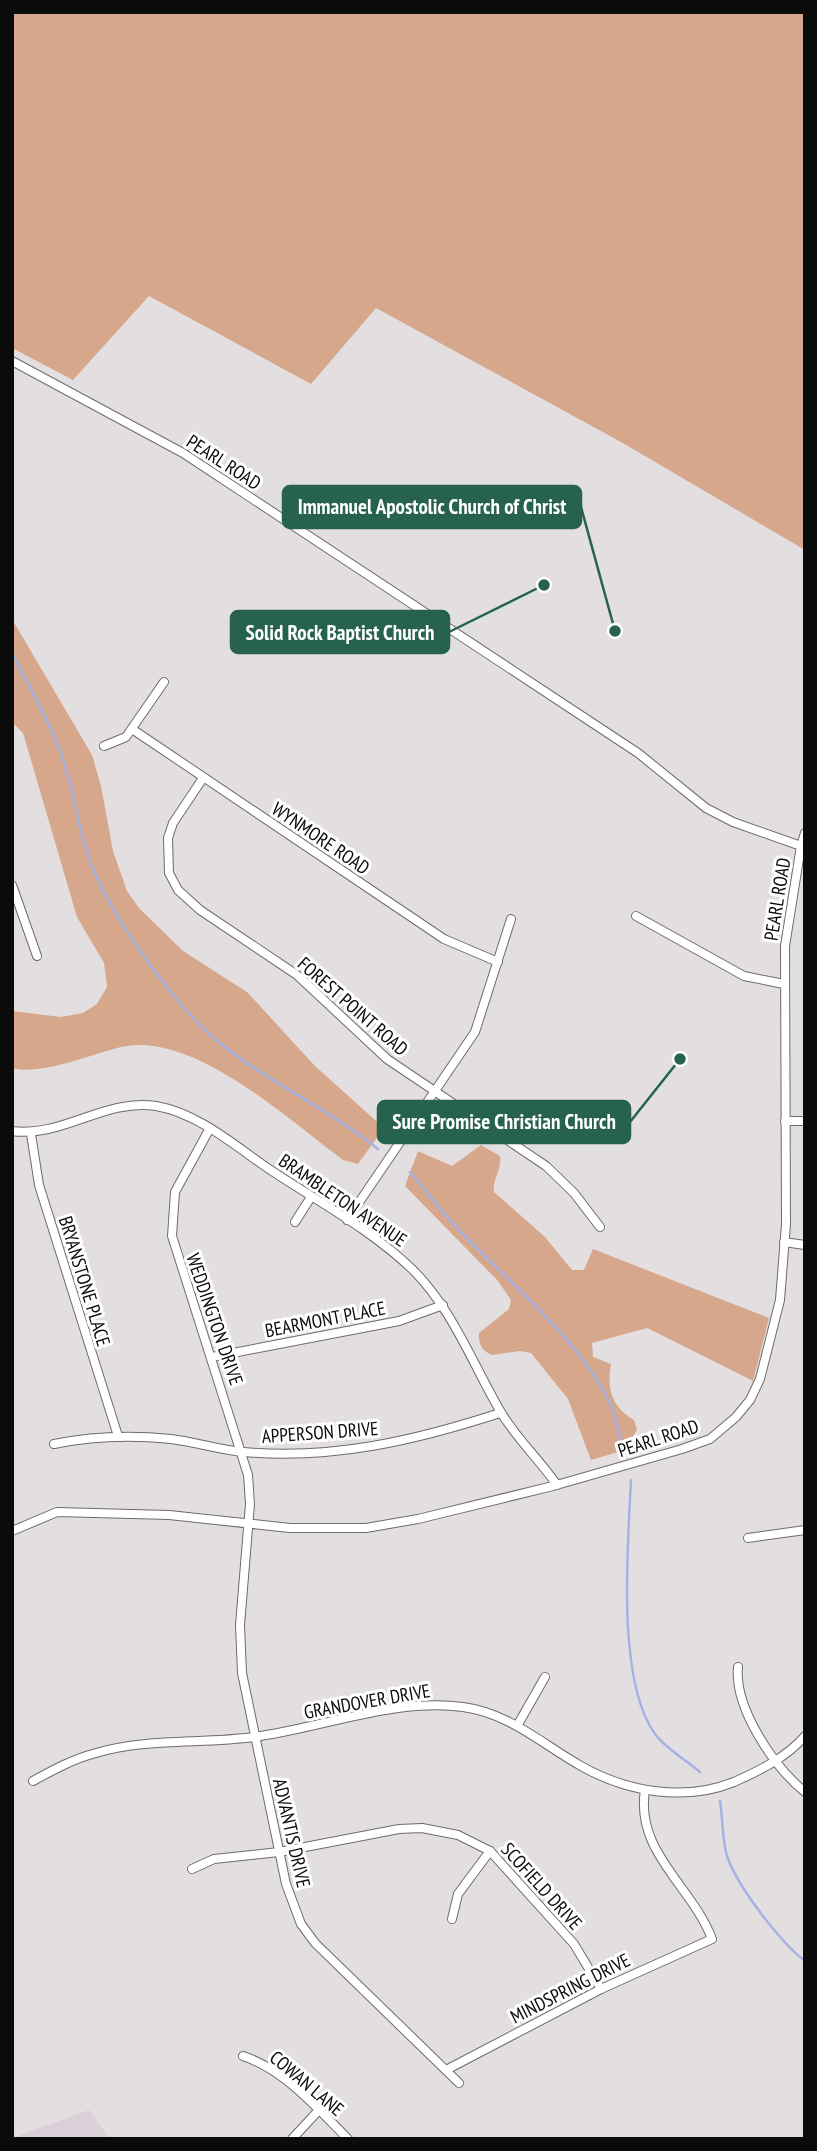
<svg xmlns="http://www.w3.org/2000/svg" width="817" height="2151" font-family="'PT Sans Narrow',sans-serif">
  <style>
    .built { fill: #dbd0d7 }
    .green { fill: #d7a78c }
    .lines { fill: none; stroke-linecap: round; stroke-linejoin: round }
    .stream { stroke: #a5b3e2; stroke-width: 2.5 }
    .minor-casing { stroke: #6e6b6d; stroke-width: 10 }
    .minor { stroke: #fff; stroke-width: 8 }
    .labels { text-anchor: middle; stroke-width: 6; stroke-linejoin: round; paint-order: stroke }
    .street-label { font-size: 19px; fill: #0c0b0c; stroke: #fff }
    .leader { fill: none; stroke: #26624d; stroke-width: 2.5 }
    .callout-dot { fill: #26624d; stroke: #fff; stroke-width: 2.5 }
    .callout { fill: #26624d; stroke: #26624d; stroke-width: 2.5 }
    .callout-label { font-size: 21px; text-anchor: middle; font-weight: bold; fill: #fff }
  </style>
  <rect width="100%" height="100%" fill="#e3dfe1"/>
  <!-- built -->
  <polygon class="built" points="89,2110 110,2139 12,2139 12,2138"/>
  <!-- green -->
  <g class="green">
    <polygon points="12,12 805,12 805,550 621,442 376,308 311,384 149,296 73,380 12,348"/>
    <path d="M 12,619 L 92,755 L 101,786 L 113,851 L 127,891 L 139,908 L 183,951 L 247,992 L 315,1066 L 384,1128 L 358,1164 L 343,1160 C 289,1120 192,1030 121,1047 C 92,1054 41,1076 12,1068 L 12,1011 L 61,1017 L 83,1013 L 97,1004 L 107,987 L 104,963 L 77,917 L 23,733 L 12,722 Z"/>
    <path d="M 481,1145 L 500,1156 C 502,1170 492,1179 494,1192 L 545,1237 L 572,1270 L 584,1270 L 593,1249 L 769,1318 L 753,1381 L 647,1328 L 592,1343 L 593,1357 L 611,1364 C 607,1389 611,1406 634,1420 L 637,1430 L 629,1442 L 635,1447 L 591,1460 L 568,1399 L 531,1353 L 520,1351 L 492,1355 C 482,1351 478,1343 479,1333 L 509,1309 L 511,1300 L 498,1281 L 405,1186 L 418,1151 L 452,1166 Z"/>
  </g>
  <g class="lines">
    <!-- stream -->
    <g class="stream">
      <path d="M 12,653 C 28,684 46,716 59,748 C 75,788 77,832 94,871 C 115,920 168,995 207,1032 C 258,1078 324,1105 378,1149"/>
      <path d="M 410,1172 C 427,1192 443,1214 462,1233 C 508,1281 584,1344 611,1406 C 616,1419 619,1433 623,1447"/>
      <path d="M 631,1480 C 628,1545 616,1680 655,1734 C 665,1748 686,1760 700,1772"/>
      <path d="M 720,1801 C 723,1819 722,1839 727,1856 C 737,1886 780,1942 805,1961"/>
    </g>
    <!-- minor casing -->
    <g class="minor-casing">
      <g id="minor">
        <polyline points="12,361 183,453 638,753 706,808 733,822 801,846 785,946 786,1224 780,1300 760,1379 750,1400 736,1417 710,1439 682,1449 553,1486 418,1519 366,1528 290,1528 169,1515 57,1512 12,1531"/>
        <polyline points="132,729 444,939 498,962"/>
        <polyline points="104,746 126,737 164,682"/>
        <polyline points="203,778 173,823 168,838 169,873 178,890 200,910 297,975 387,1059 546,1166 574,1193 600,1227"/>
        <polyline points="801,846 805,833"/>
        <polyline points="12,885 37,956"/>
        <polyline points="636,916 744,976 784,984"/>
        <polyline points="785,1121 805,1121"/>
        <polyline points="210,1128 175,1192 172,1236 248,1475 250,1504 240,1625 242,1673 286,1884 301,1924 315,1943 459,2083"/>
        <path d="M 12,1131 C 62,1138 105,1098 156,1106 C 197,1113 233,1144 266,1167 C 315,1200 371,1229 413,1270 C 452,1309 472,1362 499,1409 C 514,1436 539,1459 557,1485"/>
        <polyline points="31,1134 39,1185 118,1436"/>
        <polyline points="347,1220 475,1032 511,919"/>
        <polyline points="295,1222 311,1197"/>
        <polyline points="784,1242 805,1245"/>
        <polyline points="212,1357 399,1321 443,1305"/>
        <path d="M 54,1444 C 93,1436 132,1435 171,1439 C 196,1442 220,1450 244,1452 C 333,1460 417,1440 500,1413"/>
        <polyline points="748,1538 805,1530"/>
        <path d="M 738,1667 C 734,1708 774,1767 805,1792"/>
        <polyline points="517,1726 545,1677"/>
        <path d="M 33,1781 C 53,1770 73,1759 96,1753 C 146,1738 202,1744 254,1737 C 322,1728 394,1698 463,1707 C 509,1713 542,1744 581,1766 C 627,1792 684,1802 734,1782 C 759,1771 787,1757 805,1736"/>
        <polyline points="192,1869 214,1859 279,1852 399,1829 422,1828 458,1835 490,1851 574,1944 601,1989"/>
        <polyline points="452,1919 458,1894 490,1851"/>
        <path d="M 243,2056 C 285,2070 317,2108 348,2139"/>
        <path d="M 446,2070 L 601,1989 L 712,1939 C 692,1886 635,1852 645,1790"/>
        <polyline points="292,2139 319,2110"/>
      </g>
    </g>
    <!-- minor -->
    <use href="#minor" class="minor"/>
  </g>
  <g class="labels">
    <!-- street labels -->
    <g class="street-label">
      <text transform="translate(224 462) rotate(33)" y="7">PEARL ROAD</text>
      <text transform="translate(321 838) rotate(34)" y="7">WYNMORE ROAD</text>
      <text transform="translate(777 899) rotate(-81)" y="7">PEARL ROAD</text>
      <text transform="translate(353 1006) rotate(41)" y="7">FOREST POINT ROAD</text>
      <text transform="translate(343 1200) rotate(34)" y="7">BRAMBLETON AVENUE</text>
      <text transform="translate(85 1281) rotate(73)" y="7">BRYANSTONE PLACE</text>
      <text transform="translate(215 1319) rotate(71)" y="7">WEDDINGTON DRIVE</text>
      <text transform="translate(325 1319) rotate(-11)" y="7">BEARMONT PLACE</text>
      <text transform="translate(320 1432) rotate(-4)" y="7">APPERSON DRIVE</text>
      <text transform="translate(658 1438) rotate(-18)" y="7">PEARL ROAD</text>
      <text transform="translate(367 1701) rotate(-10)" y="7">GRANDOVER DRIVE</text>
      <text transform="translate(292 1833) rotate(77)" y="7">ADVANTIS DRIVE</text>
      <text transform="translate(542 1886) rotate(48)" y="7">SCOFIELD DRIVE</text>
      <text transform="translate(570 1988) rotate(-27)" y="7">MINDSPRING DRIVE</text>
      <text transform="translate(307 2083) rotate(40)" y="7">COWAN LANE</text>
    </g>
  </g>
  <!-- callouts -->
  <path class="leader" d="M615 631L581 507M544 585L449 632M680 1059L630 1122"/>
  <g class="callout-dot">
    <circle cx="615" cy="631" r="7"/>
    <circle cx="544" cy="585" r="7"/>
    <circle cx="680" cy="1059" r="7"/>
  </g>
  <g class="callout">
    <rect x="283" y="486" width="298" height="42" rx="7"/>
    <rect x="231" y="611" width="218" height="42" rx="7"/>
    <rect x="378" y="1101" width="252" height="42" rx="7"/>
  </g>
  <g class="callout-label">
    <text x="432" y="514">Immanuel Apostolic Church of Christ</text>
    <text x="340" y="640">Solid Rock Baptist Church</text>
    <text x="504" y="1129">Sure Promise Christian Church</text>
  </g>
  <!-- border -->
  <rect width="817" height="2151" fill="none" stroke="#0c0b0c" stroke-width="28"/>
</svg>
